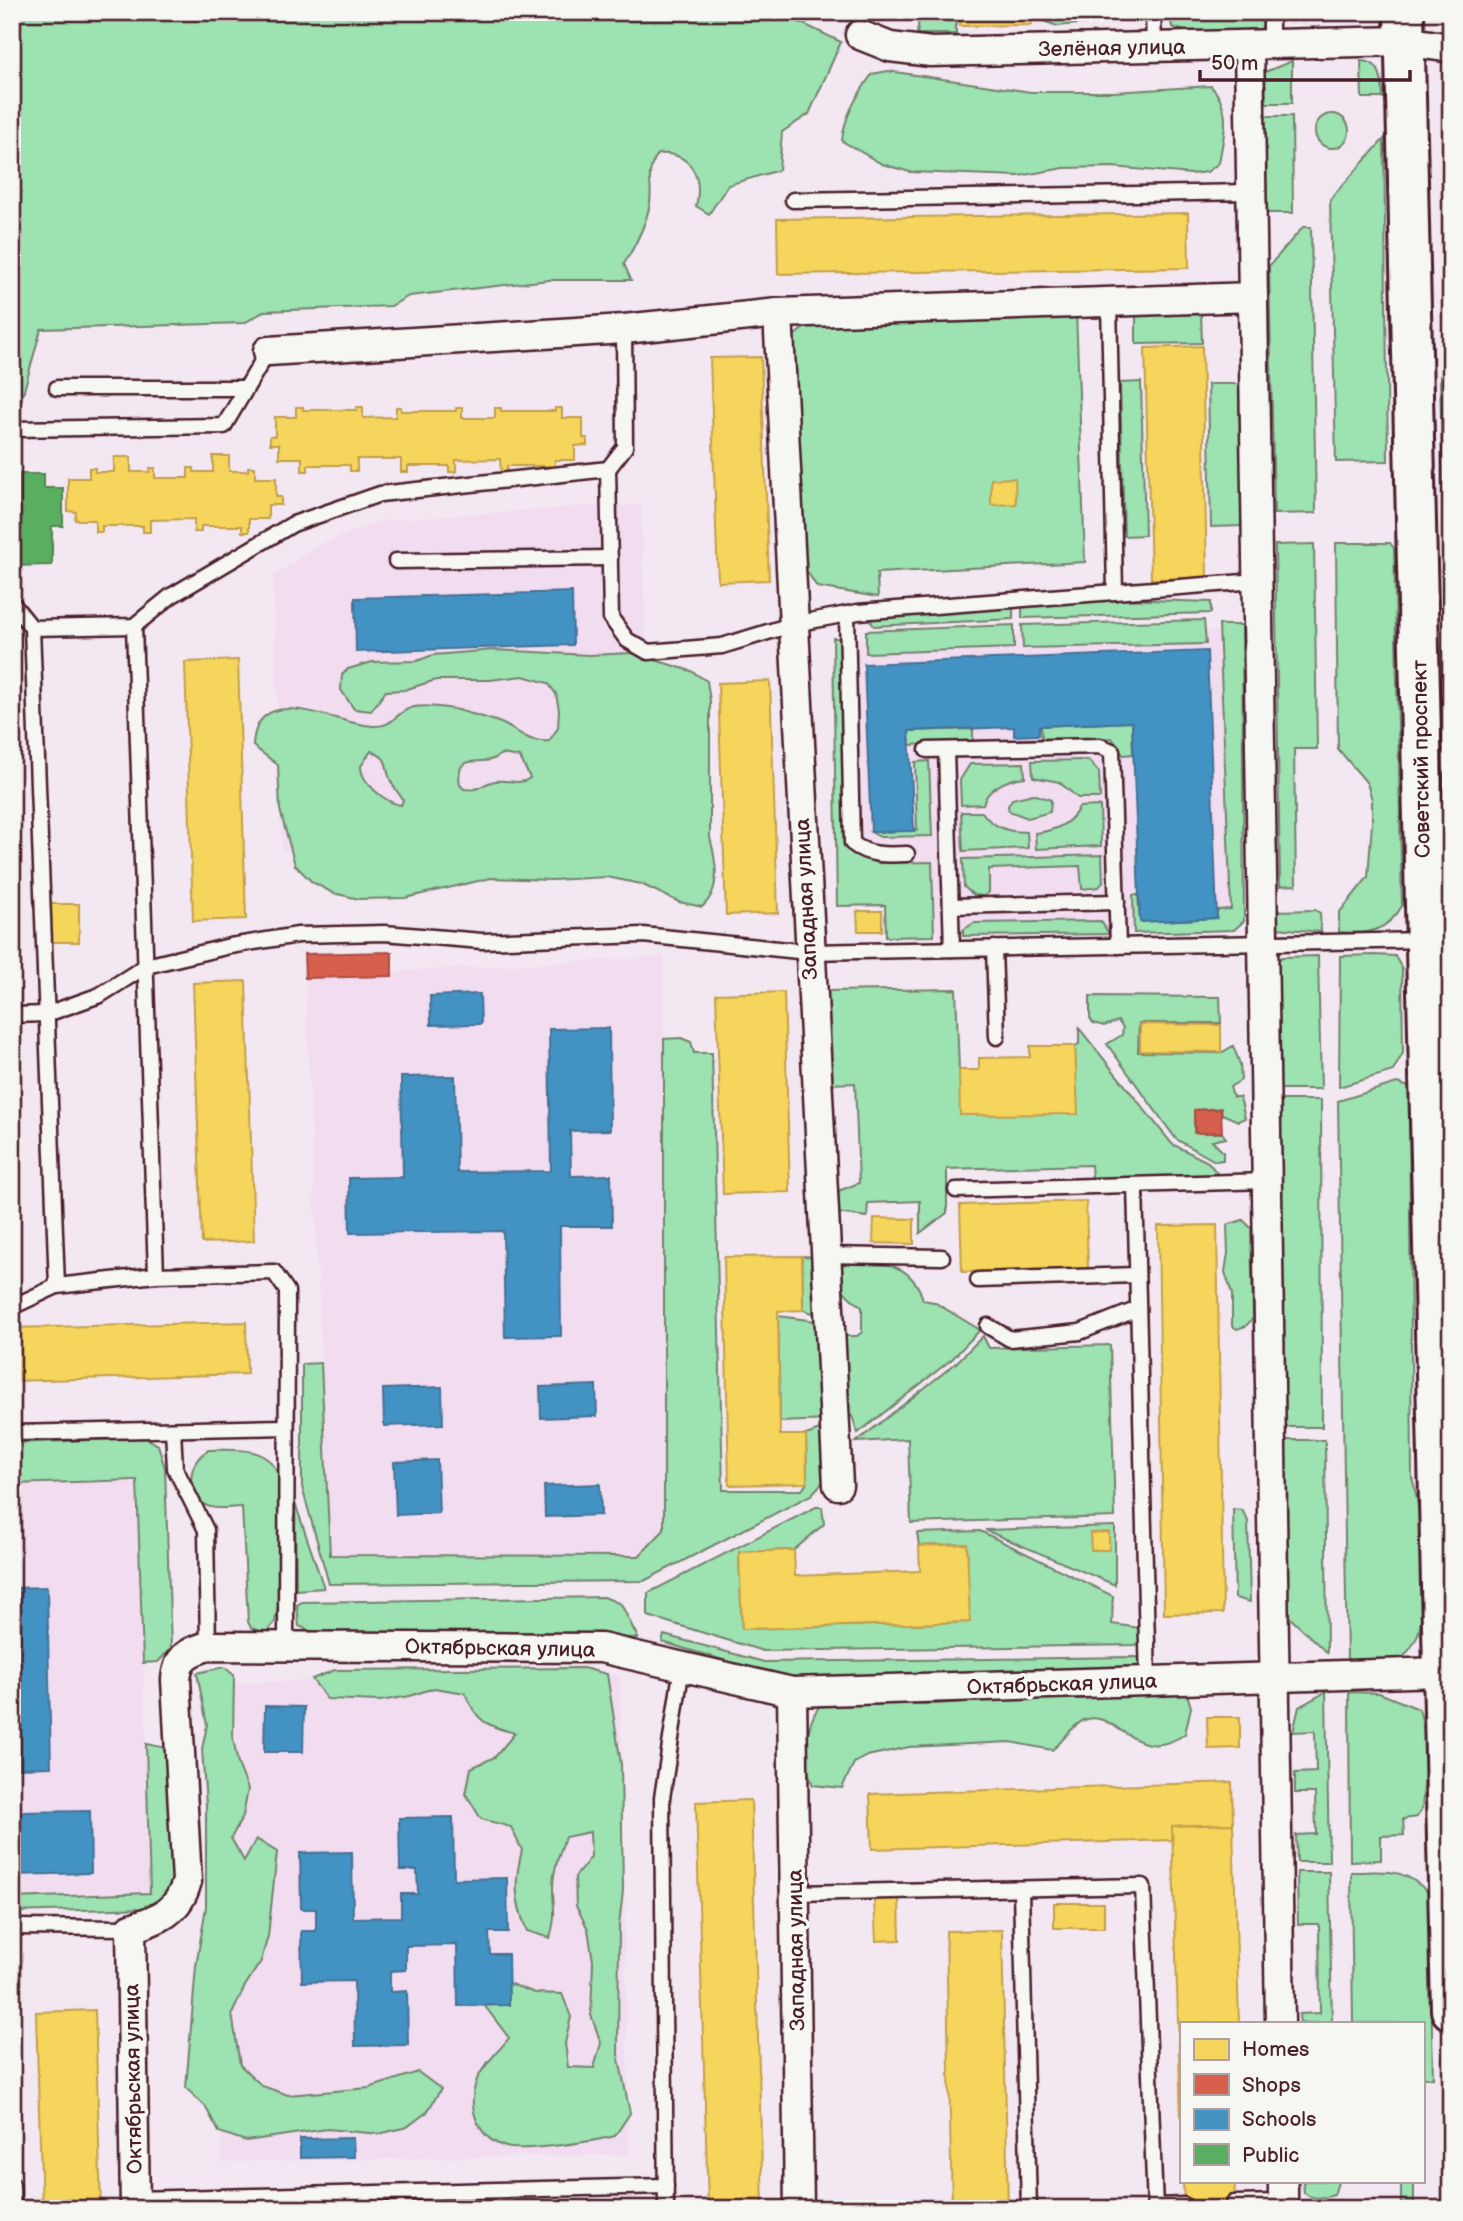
<svg xmlns="http://www.w3.org/2000/svg" width="1463" height="2221" font-family="'Balsamiq Sans',sans-serif">
  <style>
    .built { fill: #f1dcf0 }
    .green { fill: #9ce3b1; stroke: #73816e; stroke-width: 2; fill-rule: evenodd }
    .homes { fill: #f6d55c; stroke: #c29e4d; stroke-width: 2 }
    .shops { fill: #d6604d; stroke: #ac4c43; stroke-width: 2 }
    .schools { fill: #4393c3; stroke: #457095; stroke-width: 2 }
    .public { fill: #5aae61; stroke: #558351; stroke-width: 2 }
    .lines { fill: none; stroke-linecap: round; stroke-linejoin: round }
    .lane-casing { stroke: #4a1f2b; stroke-width: 19 }
    .street-casing { stroke: #4a1f2b; stroke-width: 33 }
    .secondary-casing { stroke: #4a1f2b; stroke-width: 44 }
    .lane { stroke: #f6f6f2; stroke-width: 14 }
    .street { stroke: #f6f6f2; stroke-width: 28 }
    .secondary { stroke: #f6f6f2; stroke-width: 38 }
    .labels { text-anchor: middle; stroke-width: 7; stroke-linejoin: round; paint-order: stroke }
    .street-label { font-size: 21px; fill: #4a1f2b; stroke: #f6f6f2 }
  </style>
  <rect width="100%" height="100%" fill="#f3e7f1"/>
  <filter id="ink" filterUnits="userSpaceOnUse"><feTurbulence type="fractalNoise" baseFrequency=".0143" numOctaves="2"/><feDisplacementMap in="SourceGraphic" scale="14" xChannelSelector="R" yChannelSelector="G"/><feConvolveMatrix kernelMatrix="1 2 1 2 8 2 1 2 1" color-interpolation-filters="sRGB"/></filter>
  <g filter="url(#ink)">
    <!-- built -->
    <g class="built">
      <polygon points="607,505 641,505 652,841 282,850 273,576 321,544 381,521"/>
      <polygon points="1229,632 1234,930 886,937 885,905 837,906 833,638"/>
      <polygon points="664,957 664,1530 639,1556 330,1555 305,978 392,976 392,972"/>
      <polygon points="137,1480 151,1893 12,1898 12,1484"/>
      <polygon points="620,1675 629,2154 222,2162 212,1683"/>
    </g>
    <!-- green -->
    <g class="green">
      <path d="M 12,12 L 779,12 L 841,42 L 809,114 L 782,132 L 779,170 L 728,185 L 709,214 L 696,206 C 703,177 691,151 658,154 C 644,174 653,181 650,202 C 647,224 635,246 624,264 L 631,280 L 549,280 L 409,296 L 391,306 L 265,311 L 244,323 L 41,329 L 16,419 L 12,419 Z"/>
      <polygon points="920,12 956,12 956,34 917,34"/>
      <polygon points="1038,12 1099,12 1099,22 1057,26 1038,19"/>
      <polygon points="1169,12 1181,12 1182,17 1248,16 1249,12 1264,12 1261,33 1203,36 1172,27"/>
      <polygon points="1292,61 1292,103 1266,103 1265,72"/>
      <path d="M 1361,61 C 1382,61 1382,81 1383,98 L 1362,98 Z"/>
      <path d="M 888,71 L 1031,92 L 1114,92 L 1211,86 C 1233,111 1224,132 1219,163 L 1207,172 L 1191,174 L 1112,167 L 1064,168 L 1019,176 L 910,172 L 882,164 L 842,141 C 844,116 858,94 872,74 Z"/>
      <circle cx="1332" cy="131" r="17"/>
      <polygon points="1265,116 1292,116 1293,213 1267,213"/>
      <polygon points="1384,139 1388,461 1336,462 1330,199"/>
      <polygon points="1303,227 1311,227 1316,513 1274,514 1269,266"/>
      <polygon points="1076,310 1085,562 877,573 878,597 817,587 799,559 788,341 812,321"/>
      <polygon points="1201,314 1202,343 1136,344 1136,315"/>
      <polygon points="1440,376 1448,376 1451,382 1451,795"/>
      <polygon points="1141,382 1145,535 1124,536 1120,383"/>
      <polygon points="1208,384 1239,384 1242,526 1211,527"/>
      <path d="M 1336,543 L 1390,543 L 1394,548 L 1402,906 C 1388,931 1367,935 1339,932 L 1339,913 L 1368,877 L 1372,823 L 1372,800 L 1367,783 L 1338,749 Z"/>
      <polygon points="1314,544 1317,749 1294,749 1296,885 1280,886 1275,545"/>
      <polygon points="1119,599 1211,602 1211,613 1022,618 1022,605"/>
      <polygon points="1013,606 1013,619 874,626 871,622 873,617"/>
      <polygon points="1204,620 1206,644 1023,648 1022,625"/>
      <polygon points="1014,625 1014,648 866,653 866,631"/>
      <polygon points="1219,625 1242,625 1244,921 1234,930 1134,933 1133,895 1138,895 1140,922 1217,918 1217,910 1231,909"/>
      <polygon points="833,638 841,638 852,851 879,863 932,862 934,936 886,937 885,905 837,906"/>
      <path d="M 494,650 L 589,655 L 632,653 L 691,671 L 707,681 L 710,701 L 710,837 C 716,861 722,889 702,907 L 679,902 L 641,884 L 607,877 L 552,880 L 491,878 L 405,898 L 359,899 L 333,893 L 312,882 L 295,865 L 280,810 L 278,765 L 253,746 C 256,676 339,727 376,726 C 392,726 395,715 408,709 C 418,703 454,708 465,712 C 478,716 493,719 505,725 C 521,733 529,743 549,741 L 558,728 L 559,710 L 556,694 L 548,683 L 523,676 L 490,680 L 436,680 L 404,690 L 386,691 L 371,711 L 354,709 L 341,690 L 342,675 L 348,669 L 372,662 L 417,661 L 433,655 ZM 371,751 C 390,759 384,763 390,779 C 392,786 399,793 403,800 L 401,805 C 386,803 360,782 361,766 ZM 501,754 L 520,757 L 530,778 C 518,787 504,777 491,782 C 480,786 478,791 464,789 L 460,785 C 454,747 484,771 501,754 Z"/>
      <polygon points="1132,722 1133,754 1123,755 1112,738 1042,740 1041,726"/>
      <polygon points="973,729 973,742 910,745 909,731"/>
      <polygon points="1088,760 1099,772 1100,798 1078,798 1059,782 1033,777 1032,761"/>
      <polygon points="929,761 932,836 880,837 871,832 917,830 915,762"/>
      <path d="M 1024,763 L 1025,777 C 1008,779 988,787 983,804 L 961,805 L 960,780 L 970,764 Z"/>
      <polygon points="1033,794 1051,800 1050,812 1028,818 1009,811 1008,806 1012,799"/>
      <path d="M 1100,806 L 1101,846 L 1036,849 L 1035,833 C 1054,831 1071,825 1079,807 Z"/>
      <path d="M 961,812 L 982,812 C 993,828 1009,832 1027,832 L 1028,848 L 963,851 Z"/>
      <polygon points="1102,855 1103,882 1099,887 1082,889 1080,866 989,869 989,892 984,896 974,895 964,887 963,859"/>
      <polygon points="1315,910 1320,913 1321,932 1277,928 1274,911"/>
      <polygon points="1101,921 1109,934 963,936 963,930 974,923"/>
      <polygon points="1375,955 1395,956 1402,969 1403,1053 1393,1071 1339,1087 1340,956"/>
      <polygon points="1318,956 1321,1089 1275,1089 1274,964 1282,957"/>
      <polygon points="956,989 959,1070 1077,1114 1075,1046 1079,1044 1079,1028 1172,1144 1208,1162 1221,1178 1092,1179 1091,1165 947,1169 947,1213 920,1233 920,1201 868,1203 867,1217 837,1213 833,1193 859,1183 855,1083 828,1084 826,991"/>
      <polygon points="1090,996 1220,997 1221,1023 1139,1023 1138,1052 1221,1053 1233,1046 1240,1064 1241,1080 1230,1087 1233,1097 1240,1097 1245,1118 1238,1121 1222,1114 1221,1108 1194,1110 1194,1133 1222,1133 1226,1138 1212,1141 1223,1152 1223,1160 1215,1161 1176,1139 1107,1044 1122,1035 1123,1028 1118,1021 1104,1026 1093,1023 1090,1018"/>
      <polygon points="681,1038 691,1042 694,1053 712,1053 723,1490 802,1490 807,1483 806,1435 828,1427 825,1480 811,1495 644,1581 329,1584 302,1487 302,1364 321,1363 330,1555 639,1556 664,1530 664,1039"/>
      <path d="M 1397,1083 L 1409,1087 L 1412,1478 C 1422,1507 1428,1610 1417,1637 C 1414,1645 1407,1653 1401,1660 L 1364,1664 L 1347,1661 L 1338,1101 Z"/>
      <polygon points="1275,1100 1321,1100 1322,1427 1283,1427"/>
      <polygon points="1243,1220 1251,1228 1253,1318 1246,1326 1237,1329 1232,1326 1232,1294 1225,1272 1228,1253 1227,1225"/>
      <polygon points="802,1256 816,1257 823,1316 803,1310"/>
      <path d="M 847,1259 C 880,1262 913,1262 923,1300 L 934,1302 L 980,1330 L 952,1359 L 858,1433 L 852,1416 L 847,1414 L 839,1336 L 857,1336 L 862,1332 L 862,1307 C 844,1294 828,1280 847,1259 Z"/>
      <polygon points="778,1316 823,1322 828,1420 780,1422"/>
      <polygon points="983,1336 989,1348 1110,1345 1115,1517 911,1523 908,1439 856,1442 956,1363"/>
      <polygon points="146,1438 158,1445 165,1468 171,1648 158,1662 143,1663 137,1480 12,1484 12,1443"/>
      <polygon points="1283,1440 1325,1440 1327,1653 1286,1614"/>
      <path d="M 209,1450 C 235,1450 267,1445 278,1474 L 278,1606 L 275,1622 L 266,1633 L 251,1628 L 248,1622 L 242,1507 C 232,1507 213,1511 204,1504 C 184,1489 189,1460 209,1450 Z"/>
      <polygon points="295,1503 324,1588 296,1590"/>
      <polygon points="816,1507 822,1507 824,1524 794,1550 739,1552 742,1629 969,1622 967,1544 919,1546 917,1533 980,1531 1113,1596 1112,1624 1139,1628 1142,1637 1136,1645 763,1651 648,1616 648,1593"/>
      <polygon points="1233,1509 1242,1510 1248,1521 1250,1602 1235,1598"/>
      <polygon points="1115,1526 1115,1585 985,1530"/>
      <polygon points="604,1597 621,1604 638,1638 310,1631 299,1626 297,1605 302,1602"/>
      <polygon points="664,1635 764,1662 1135,1657 1139,1658 1142,1665 1140,1668 791,1680 662,1642"/>
      <polygon points="224,1667 234,1675 233,1738 238,1764 248,1789 243,1816 231,1838 244,1861 256,1839 277,1852 268,1936 261,1961 245,1986 232,2014 240,2065 262,2086 288,2095 369,2088 418,2072 441,2089 427,2112 407,2127 379,2134 327,2129 246,2141 219,2132 205,2106 186,2088 196,1966 206,1907 206,1805 202,1749 207,1725 197,1673"/>
      <path d="M 583,1668 L 607,1674 L 621,1764 L 623,1891 L 619,1925 L 618,2054 L 630,2113 L 615,2136 C 596,2141 523,2152 506,2147 C 478,2139 467,2108 476,2082 C 482,2066 499,2051 509,2038 L 475,1993 L 503,1981 L 535,1993 L 562,1994 L 571,2017 L 565,2043 L 568,2067 L 594,2068 L 601,2043 L 591,2015 L 593,1961 L 588,1929 L 576,1906 L 575,1877 L 591,1857 L 590,1832 L 565,1837 C 560,1853 553,1870 553,1887 C 553,1911 557,1912 550,1938 L 527,1931 C 514,1899 514,1883 522,1850 L 511,1827 L 481,1819 L 466,1794 L 471,1768 L 495,1757 L 515,1733 C 485,1725 477,1722 465,1693 L 434,1688 L 410,1696 L 380,1701 L 327,1699 L 312,1679 L 335,1670 Z"/>
      <path d="M 1171,1688 L 1187,1694 L 1191,1707 L 1185,1734 C 1135,1768 1116,1707 1084,1720 C 1071,1726 1064,1741 1052,1750 L 1010,1742 L 909,1747 L 867,1756 L 854,1763 L 842,1788 L 813,1785 C 802,1762 805,1725 820,1705 L 850,1702 L 937,1704 L 1025,1697 L 1082,1699 Z"/>
      <polygon points="1326,1692 1329,1862 1297,1862 1296,1835 1316,1834 1315,1793 1295,1793 1295,1773 1316,1772 1315,1731 1293,1732 1299,1707"/>
      <polygon points="1349,1692 1379,1693 1419,1709 1428,1742 1422,1808 1417,1817 1403,1819 1404,1835 1381,1836 1381,1860 1350,1861"/>
      <polygon points="146,1744 167,1748 175,1889 170,1898 148,1908 12,1912 12,1898 150,1893"/>
      <polygon points="1297,1872 1329,1872 1332,2023 1300,2023 1299,2014 1320,2013 1319,1924 1298,1924"/>
      <path d="M 1351,1872 C 1386,1872 1402,1866 1429,1893 L 1433,2078 L 1423,2078 L 1423,2023 L 1353,2023 Z"/>
      <path d="M 1303,2181 L 1338,2181 L 1338,2182 L 1334,2195 C 1324,2198 1312,2200 1304,2193 Z"/>
      <polygon points="1401,2181 1414,2181 1414,2209 1317,2209 1326,2206 1401,2206"/>
    </g>
    <!-- homes -->
    <g class="homes">
      <polygon points="960,12 1031,12 1031,25 960,26"/>
      <polygon points="1181,12 1249,12 1249,16 1181,17"/>
      <polygon points="1188,213 1189,268 778,274 777,219"/>
      <polygon points="1202,346 1207,578 1151,579 1145,348"/>
      <polygon points="761,357 769,580 718,582 710,358"/>
      <polygon points="296,407 303,407 303,410 357,410 357,407 363,407 363,418 396,417 396,407 401,407 401,411 456,411 456,408 462,408 462,418 495,418 495,408 501,408 501,411 555,411 555,408 562,408 562,418 583,418 583,438 587,438 587,445 575,446 575,460 555,460 555,472 549,472 549,466 507,466 507,472 501,472 500,459 456,460 456,472 449,472 449,466 408,466 408,472 401,472 401,459 357,459 357,471 350,471 350,465 308,465 308,471 302,471 302,458 279,458 279,444 270,444 270,436 275,436 275,417 296,417"/>
      <polygon points="213,456 229,456 229,471 248,471 248,467 255,467 255,478 276,478 276,497 281,497 281,505 268,505 268,519 249,519 249,532 242,532 242,526 201,526 201,532 194,532 194,519 150,520 150,532 143,532 143,526 102,526 102,532 95,532 95,520 75,520 76,512 68,511 68,478 89,478 89,468 95,468 95,472 114,472 114,457 131,457 131,472 150,472 150,468 155,468 155,478 188,478 188,468 194,468 194,472 213,472"/>
      <polygon points="1015,478 1016,504 991,505 991,479"/>
      <polygon points="238,660 246,919 193,921 185,662"/>
      <polygon points="770,681 778,913 726,915 718,683"/>
      <rect x="48" y="904" width="31" height="38"/>
      <polygon points="857,911 882,911 882,931 858,931"/>
      <polygon points="246,981 254,1241 202,1243 193,983"/>
      <polygon points="784,992 790,1192 723,1194 716,994"/>
      <polygon points="1140,1024 1221,1025 1221,1052 1140,1051"/>
      <polygon points="1030,1046 1075,1046 1078,1114 960,1115 959,1070 979,1070 979,1058 1030,1057"/>
      <polygon points="1086,1201 1088,1269 962,1272 960,1205"/>
      <polygon points="874,1218 914,1219 914,1244 873,1243"/>
      <polygon points="1217,1225 1223,1613 1164,1614 1158,1226"/>
      <polygon points="802,1256 803,1310 778,1311 780,1435 806,1435 807,1483 729,1485 724,1257"/>
      <polygon points="246,1322 247,1374 12,1381 12,1328"/>
      <polygon points="1109,1532 1109,1550 1091,1550 1090,1533"/>
      <polygon points="967,1544 970,1622 742,1629 739,1552 794,1550 795,1576 920,1571 919,1546"/>
      <polygon points="1207,1717 1240,1717 1240,1748 1208,1749"/>
      <polygon points="1232,1782 1233,1824 1172,1826 1173,1840 872,1849 870,1794"/>
      <polygon points="751,1800 763,2205 708,2207 696,1802"/>
      <polygon points="1233,1824 1239,2023 1181,2023 1181,2117 1172,1826"/>
      <polygon points="899,1898 900,1940 876,1941 874,1899"/>
      <rect x="1054" y="1903" width="50" height="25"/>
      <polygon points="1002,1930 1008,2209 952,2209 946,1931"/>
      <polygon points="95,2010 101,2209 42,2209 36,2012"/>
      <polygon points="1183,2181 1235,2181 1234,2207 1242,2209 1184,2209"/>
    </g>
    <!-- shops -->
    <g class="shops">
      <polygon points="392,952 392,976 305,978 304,954"/>
      <polygon points="1221,1109 1222,1132 1195,1133 1194,1110"/>
    </g>
    <!-- schools -->
    <g class="schools">
      <polygon points="572,592 573,645 356,652 355,598"/>
      <polygon points="1207,651 1217,918 1140,922 1132,722 1039,726 1039,735 1014,736 1014,727 909,731 914,831 871,832 864,664"/>
      <polygon points="480,994 481,1024 431,1025 430,996"/>
      <polygon points="609,1028 610,1130 570,1131 571,1176 611,1175 612,1226 560,1226 561,1336 505,1337 503,1231 350,1233 349,1178 403,1177 401,1077 455,1076 457,1172 551,1171 549,1029"/>
      <polygon points="596,1385 597,1416 541,1418 540,1387"/>
      <polygon points="442,1387 443,1424 384,1426 383,1389"/>
      <polygon points="437,1460 439,1513 396,1515 394,1462"/>
      <polygon points="600,1484 601,1515 545,1517 544,1486"/>
      <polygon points="47,1587 51,1767 17,1768 18,1812 90,1811 91,1873 12,1875 12,1588"/>
      <polygon points="265,1706 304,1707 303,1752 264,1752"/>
      <polygon points="453,1817 454,1879 507,1878 508,1932 489,1932 490,1954 508,1954 509,2005 458,2006 457,1945 406,1946 406,1970 390,1971 390,1992 407,1991 408,2045 355,2046 354,1981 302,1982 301,1931 316,1931 316,1909 301,1909 300,1853 352,1852 353,1918 401,1917 401,1894 418,1894 417,1870 400,1870 399,1818"/>
      <polygon points="353,2138 354,2157 300,2158 300,2139"/>
    </g>
    <!-- public -->
    <polygon class="public" points="12,474 44,474 44,488 63,488 63,526 52,526 52,565 12,566"/>
    <g class="lines">
      <!-- lane casing -->
      <g class="lane-casing">
        <g id="lane">
          <polyline points="1153,12 1154,47"/>
          <polyline points="1271,12 1271,44"/>
          <polyline points="793,200 1251,192"/>
          <polyline points="1109,302 1115,592"/>
          <polyline points="57,388 246,388"/>
          <polyline points="12,429 224,426 268,351"/>
          <polyline points="608,469 611,618 627,640 648,652 722,646 794,624 858,612 1257,581"/>
          <polyline points="396,561 610,558"/>
          <polyline points="12,603 32,628 134,626 171,596 293,524 380,494 608,469 625,447 624,329"/>
          <path d="M 847,614 L 852,843 C 868,856 887,855 907,854"/>
          <polyline points="134,626 156,1275"/>
          <polyline points="32,628 57,1286"/>
          <polyline points="927,750 1100,746 1112,751 1118,946"/>
          <polyline points="946,750 952,949"/>
          <polyline points="951,906 1117,902"/>
          <polyline points="994,948 997,1037"/>
          <polyline points="12,1015 47,1014 100,995 146,966 230,946 298,935 384,933 482,941 643,935 808,952 1425,940"/>
          <polyline points="1135,1185 1148,1682"/>
          <polyline points="956,1190 1267,1181"/>
          <polyline points="825,1255 942,1257"/>
          <polyline points="978,1280 1137,1275"/>
          <polyline points="12,1307 57,1286 156,1275 274,1272 287,1291 286,1646"/>
          <polyline points="988,1326 1010,1339 1080,1332 1138,1309"/>
          <polyline points="173,1430 175,1468 206,1530 208,1646"/>
          <polyline points="12,1433 286,1427"/>
          <polyline points="1021,1890 1029,2209"/>
          <polyline points="795,1893 1143,1886 1155,2209"/>
          <polyline points="12,1927 131,1928"/>
          <polyline points="12,2185 13,2209"/>
          <polyline points="135,2199 666,2186"/>
          <polyline points="1234,2203 1283,2202"/>
          <polyline points="1155,2206 1184,2205"/>
          <polyline points="666,2209 662,1798 682,1666"/>
        </g>
      </g>
      <!-- street casing -->
      <g class="street-casing">
        <g id="street">
          <polyline points="860,35 890,47 931,52 1404,41 1451,48"/>
          <polyline points="1249,45 1280,2023"/>
          <polyline points="778,313 838,1485"/>
          <polyline points="268,351 624,329 778,313 1253,297"/>
          <polyline points="792,1692 799,2209"/>
          <polyline points="1283,2181 1283,2209"/>
          <path d="M 135,2209 L 131,1928 C 159,1919 179,1912 187,1881 L 176,1680 C 178,1657 186,1653 208,1646 L 601,1648 L 792,1692 L 1443,1672"/>
        </g>
      </g>
      <!-- secondary casing -->
      <g class="secondary-casing">
        <polyline id="secondary" points="1404,12 1451,2010"/>
      </g>
      <!-- lane -->
      <use href="#lane" class="lane"/>
      <!-- street -->
      <use href="#street" class="street"/>
      <!-- secondary -->
      <use href="#secondary" class="secondary"/>
    </g>
  </g>
  <g class="labels">
    <!-- street labels -->
    <g class="street-label">
      <text transform="translate(1112 48) rotate(-1)" y="7">Зелёная улица</text>
      <text transform="translate(1421 759) rotate(-91)" y="7">Советский проспект</text>
      <text transform="translate(806 899) rotate(-93)" y="7">Западная улица</text>
      <text transform="translate(500 1648) rotate(1)" y="7">Октябрьская улица</text>
      <text transform="translate(1062 1684) rotate(-2)" y="7">Октябрьская улица</text>
      <text transform="translate(796 1950) rotate(-91)" y="7">Западная улица</text>
      <text transform="translate(133 2079) rotate(-91)" y="7">Октябрьская улица</text>
    </g>
  </g>
  <!-- margin -->
  <rect width="1463" height="2221" fill="none" stroke="#f6f6f2" stroke-width="42"/>
  <rect x="21" y="21" width="1421" height="2179" fill="none" stroke="#4a1f2b" stroke-width="2.5" filter="url(#ink)"/>
  <!-- legend -->
  <rect x="1180" y="2022" width="245" height="161" fill="#f6f6f2" stroke="#b1a0a2" stroke-width="2"/>
  <rect x="1194" y="2039" width="35" height="21" fill="#f6d55c" stroke="#b1a0a2" stroke-width="2"/>
  <text x="1242" y="2056" font-size="21" fill="#4a1f2b">Homes</text>
  <rect x="1194" y="2074" width="35" height="21" fill="#d6604d" stroke="#b1a0a2" stroke-width="2"/>
  <text x="1242" y="2092" font-size="21" fill="#4a1f2b">Shops</text>
  <rect x="1194" y="2109" width="35" height="21" fill="#4393c3" stroke="#b1a0a2" stroke-width="2"/>
  <text x="1242" y="2126" font-size="21" fill="#4a1f2b">Schools</text>
  <rect x="1194" y="2144" width="35" height="21" fill="#5aae61" stroke="#b1a0a2" stroke-width="2"/>
  <text x="1242" y="2162" font-size="21" fill="#4a1f2b">Public</text>
  <!-- scale -->
  <path d="M1200 70v10h210v-10" fill="none" stroke="#4a1f2b" stroke-width="3.5"/>
  <text x="1211" y="70" font-size="21" fill="#4a1f2b" stroke="#f6f6f2" stroke-width="5" paint-order="stroke">50 m</text>
</svg>
